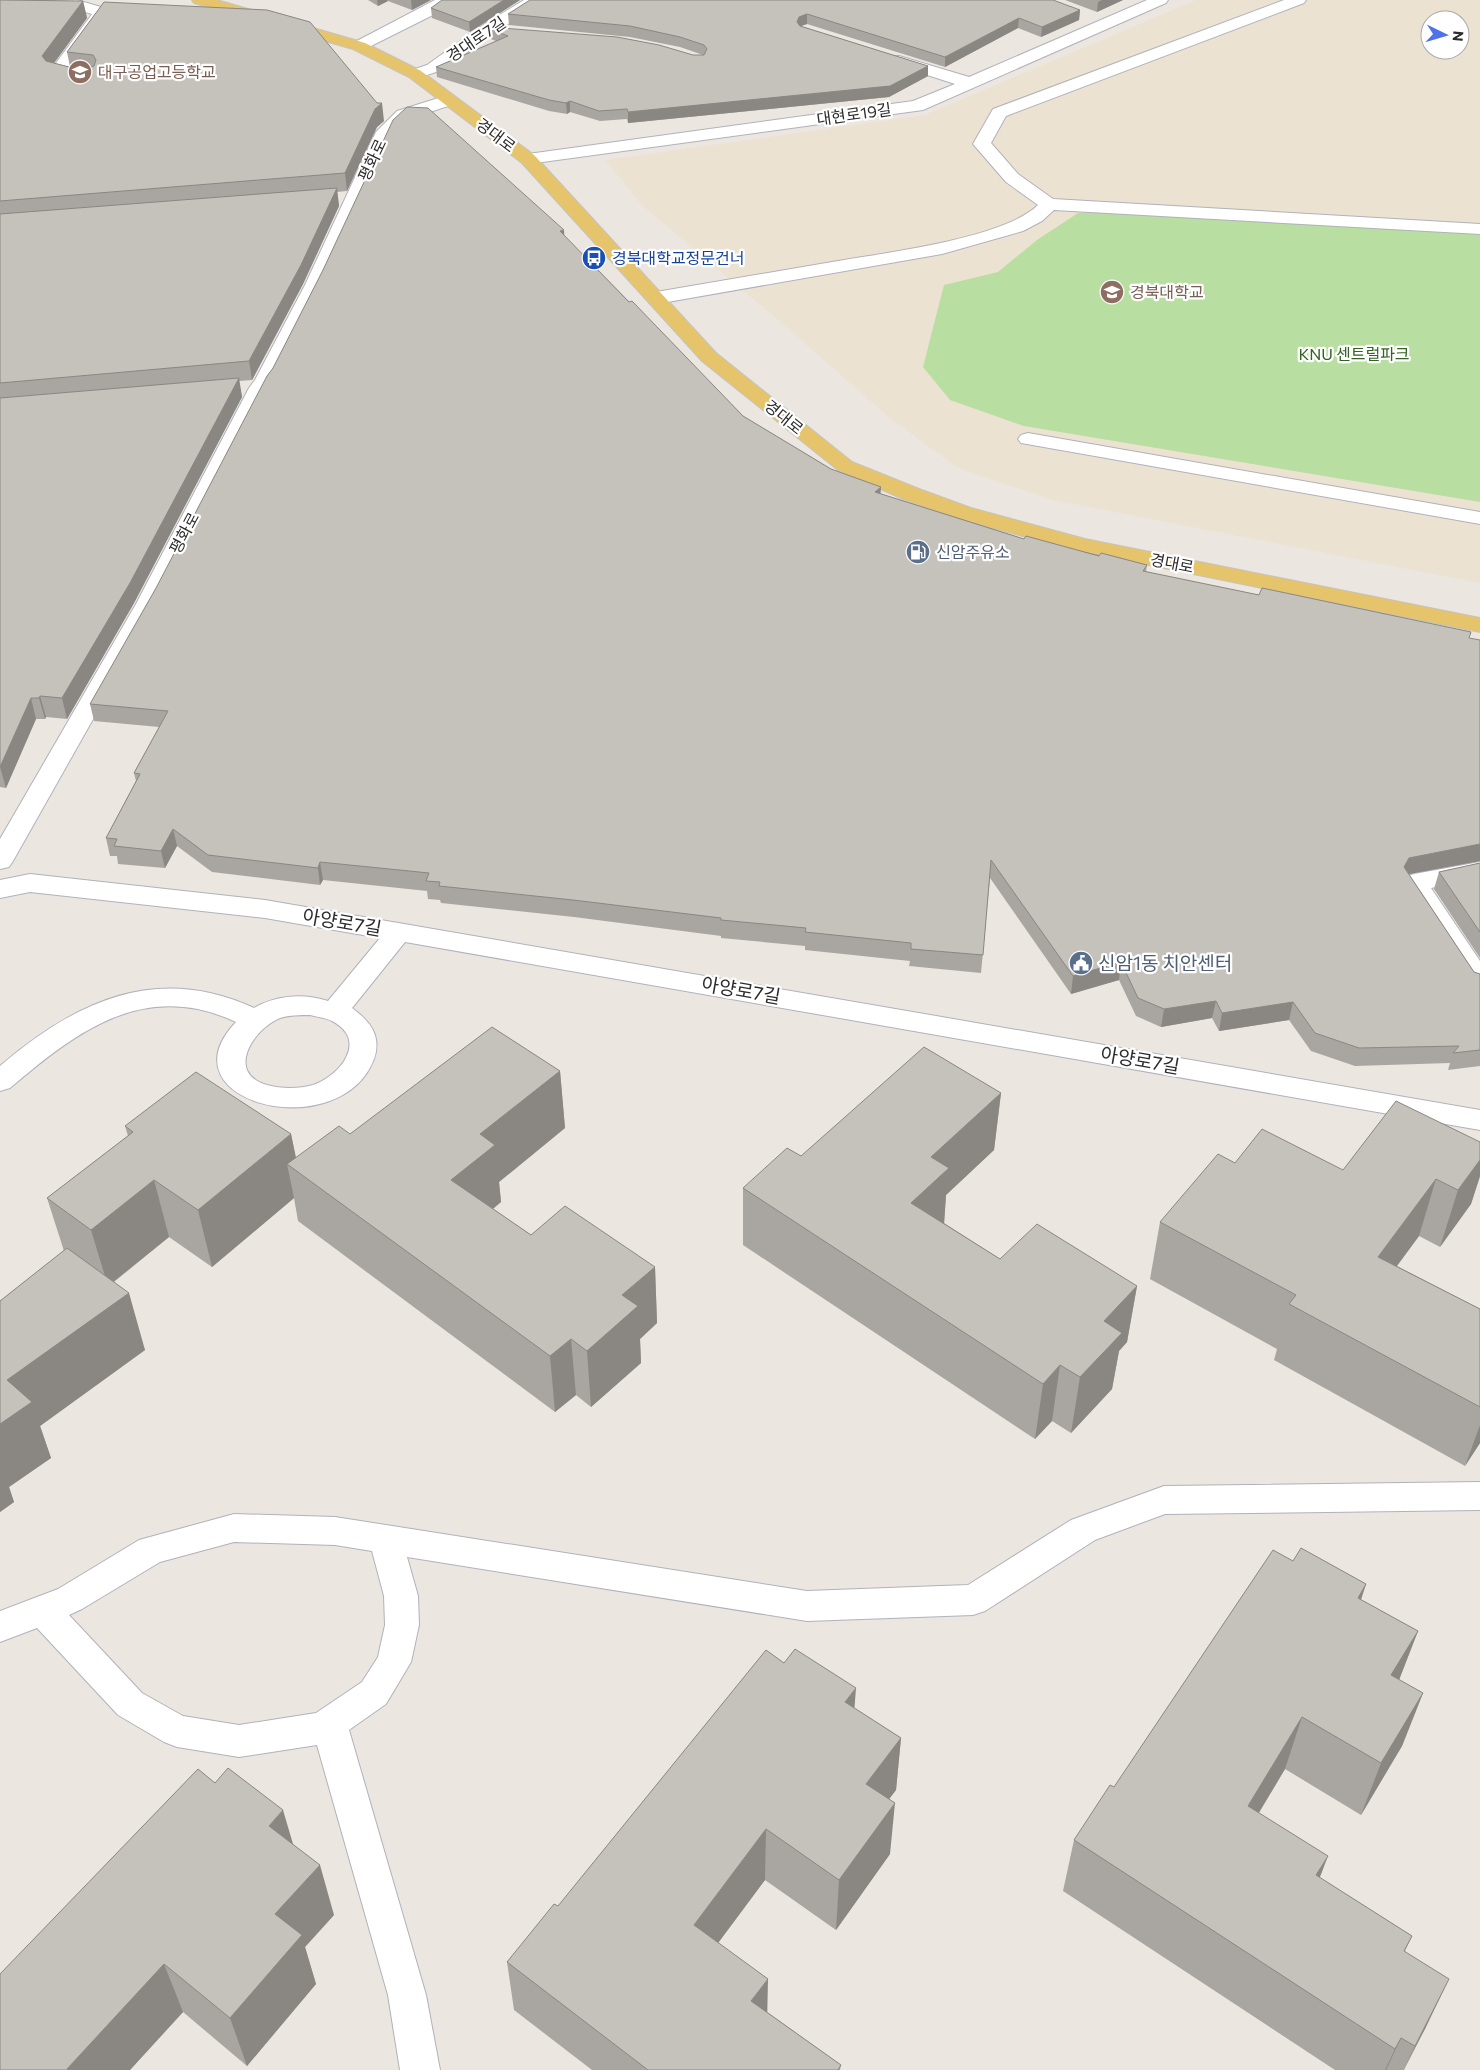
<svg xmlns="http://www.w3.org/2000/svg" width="1480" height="2070" font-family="Commissioner,'Noto Sans KR',sans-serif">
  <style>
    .education { fill: #ece2d1; fill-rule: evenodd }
    .green { fill: #b8dea1 }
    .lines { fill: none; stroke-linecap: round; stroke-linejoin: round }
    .minor-casing { stroke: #b0b2bb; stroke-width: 2 }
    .major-casing { stroke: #c4c4c4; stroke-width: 2 }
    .minor { fill: #fff; fill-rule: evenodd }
    .major { fill: #e5c46c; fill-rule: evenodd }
    .wall { fill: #a9a6a1 }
    .shaded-wall { fill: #8a8783 }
    .building { fill: #c5c1bb; stroke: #8a8783 }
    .labels { text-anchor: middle; stroke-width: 4.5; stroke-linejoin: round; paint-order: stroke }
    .far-street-label { font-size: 16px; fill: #2c2c2c; stroke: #fff }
    .far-education-label { font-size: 16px; fill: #785e54; stroke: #fff; text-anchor: start }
    .far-transit-label { font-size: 16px; fill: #164399; stroke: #fff; text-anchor: start }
    .far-park-label { font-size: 16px; fill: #326421; stroke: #fff }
    .far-service-label { font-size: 16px; fill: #4e5e75; stroke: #fff; text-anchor: start }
    .street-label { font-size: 19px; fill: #2c2c2c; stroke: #fff }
    .service-label { font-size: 19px; fill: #4e5e75; stroke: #fff; text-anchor: start }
  </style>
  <rect width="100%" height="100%" fill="#ece6e0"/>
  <!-- education -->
  <path class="education" d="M 1196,0 L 1480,0 L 1480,583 L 1053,500 L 958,468 L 890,418 L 784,325 L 643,206 L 605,160 L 925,115 ZM 1430,20 L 1460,20 L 1460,50 L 1430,50 Z"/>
  <!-- green -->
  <polygon class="green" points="1078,213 1121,213 1295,224 1480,233 1480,502 1024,426 950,400 923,367 944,285 998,272 1037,240"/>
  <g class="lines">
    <!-- minor casing -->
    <g class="minor-casing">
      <g id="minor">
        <path d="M 52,0 L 77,0 L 108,9 L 110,12 L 67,71 L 86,74 L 88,78 L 86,82 C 75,84 61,80 50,77 L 48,74 L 92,14 L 54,3 Z"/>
        <polygon points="435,0 454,0 435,14 365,49 353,49 351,46 353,43"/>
        <polygon points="524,0 543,0 439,71 415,79 409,77 407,74 409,71 427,65 480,27"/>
        <polygon points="1147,0 1168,0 1166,3 923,110 528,164 522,163 519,159 522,155 528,154 913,101 955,84 887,62 885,59 887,56 899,56 969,77"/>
        <path d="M 1284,0 L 1306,0 L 1304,3 L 1006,116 L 991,143 L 1018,174 L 1053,199 L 1480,224 L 1480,234 L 1054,210 L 1042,221 L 1023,231 L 942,254 L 656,304 L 649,302 L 646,298 L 649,294 L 656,292 C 715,282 773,272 832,262 C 883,253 1003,239 1038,205 L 1006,182 L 973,144 L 993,109 Z"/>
        <polygon points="448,95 454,96 456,100 454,104 409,119 393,134 323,285 274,383 268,391 158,604 13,861 9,867 0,869 0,839 136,604 249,388 255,380 305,285 376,132 397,111"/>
        <polygon points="1028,433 1480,512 1480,524 1021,443 1018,439 1021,435"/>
        <polygon points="1480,862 1480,878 1431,888 1480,961 1480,991 1470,989 1401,883 1405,877 1414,874"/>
        <path d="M 30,874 L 265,900 L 1480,1110 L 1480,1130 L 405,942 L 352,1008 C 370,1021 382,1036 374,1059 C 341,1147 159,1103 236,1022 C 145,979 77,1031 10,1088 L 0,1091 L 0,1066 C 76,1001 157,963 254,1008 C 276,995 304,993 328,1001 L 380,938 L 265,918 L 30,892 L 0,898 L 0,880 ZM 310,1015 C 317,1017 326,1018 332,1021 C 369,1040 340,1076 313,1085 C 299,1089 281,1089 267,1085 C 225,1073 253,1029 280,1018 C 289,1015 301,1015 310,1015 Z"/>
        <path d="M 1480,1482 L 1480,1510 L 1165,1514 L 1095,1540 L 985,1611 L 973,1615 L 807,1621 L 407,1557 L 418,1596 L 419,1625 L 411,1662 L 386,1704 L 349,1730 L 426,1995 L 440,2070 L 400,2070 L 388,1995 L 317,1745 L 239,1757 L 177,1747 L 164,1742 L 118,1715 L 37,1628 L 0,1642 L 0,1611 L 58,1589 L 139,1540 L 234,1514 L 335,1517 L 807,1591 L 968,1585 L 1071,1520 L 1164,1486 ZM 234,1542 L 335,1545 L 372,1551 L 384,1596 L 385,1625 L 378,1657 L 362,1682 L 316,1713 L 239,1725 L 183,1716 L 142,1693 L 69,1615 L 82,1609 L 160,1562 Z"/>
      </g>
    </g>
    <!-- major casing -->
    <g class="major-casing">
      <polygon id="major" points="192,0 217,0 365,43 421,71 534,155 716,353 852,462 919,489 971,508 1085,539 1480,618 1480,632 1075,550 955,518 903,499 838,470 702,361 522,163 409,77 353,49 194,3"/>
    </g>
    <!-- minor -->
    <use href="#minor" class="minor"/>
    <!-- major -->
    <use href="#major" class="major"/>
  </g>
  <!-- wall -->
  <g class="wall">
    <polygon points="0,0 83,1 87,18 54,63 70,67 67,52 104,2 384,121 377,127 347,191 337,192 339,206 303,284 252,380 239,381 242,397 134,603 67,719 46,717 45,719 36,719 6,788 0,787"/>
    <polygon points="368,0 431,0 412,10 388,1 378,6"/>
    <polygon points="520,0 470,32 432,18 431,8"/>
    <polygon points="1065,0 1123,0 1097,12"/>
    <polygon points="1080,10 1079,20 1041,37 1018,28 945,67 807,24 801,26 928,66 928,76 889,97 628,123 627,119 600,121 570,112 567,114 549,111 437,77 436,67 496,41 488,38 487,28 693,55 703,55 680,47 630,37 509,25 508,14"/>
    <polygon points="564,236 743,416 831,469 881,494 1024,539 1147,565 1146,572 1469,638 1480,861 1409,874 1474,972 1480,974 1480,1066 1448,1070 1450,1063 1355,1066 1311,1051 1289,1020 1219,1031 1212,1018 1161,1027 1136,1016 1119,980 1071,994 990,878 981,973 909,966 910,961 805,950 805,946 721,938 721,936 574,917 441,903 440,900 428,899 427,891 323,880 320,885 212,872 177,846 165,868 118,864 117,856 110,856 106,838 136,781 134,773 159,727 94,721 90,704"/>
    <polygon points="1480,863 1480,958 1434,889 1439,872"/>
    <polygon points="560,1071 565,1128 499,1182 501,1202 493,1209 531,1235 655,1267 657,1323 640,1339 641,1363 591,1407 576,1395 555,1412 298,1221 294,1198 212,1267 169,1237 114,1282 145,1350 40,1426 51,1458 9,1487 14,1502 0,1512 0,1301 64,1251 47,1198 128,1136 125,1126 291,1134 296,1158 350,1134"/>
    <polygon points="1001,1093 994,1150 946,1195 944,1223 1000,1259 1137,1286 1127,1342 1119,1351 1112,1389 1071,1433 1052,1421 1035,1439 743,1245 743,1188 801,1156"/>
    <polygon points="1480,1142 1480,1176 1471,1204 1440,1247 1419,1236 1397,1266 1480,1309 1480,1443 1465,1466 1274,1360 1277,1349 1150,1279 1160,1222 1235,1163 1343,1170"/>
    <polygon points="1293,1561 1366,1584 1361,1600 1418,1631 1399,1680 1423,1693 1402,1746 1361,1815 1285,1769 1259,1813 1320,1878 1412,1936 1405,1951 1426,2027 1404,2070 1335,2070 1063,1891 1074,1840"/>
    <polygon points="784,1663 901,1738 896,1790 889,1799 890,1854 836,1930 765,1880 718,1943 767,2012 841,2065 840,2070 592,2070 514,2010 507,1962"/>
    <polygon points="293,1844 334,1915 305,1947 316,1984 247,2066 183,2012 130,2070 0,2070"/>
  </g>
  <!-- shaded-wall -->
  <g class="shaded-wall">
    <polygon points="377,0 387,0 388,1 378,6"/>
    <polygon points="411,0 431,0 412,10"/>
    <polygon points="504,0 520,0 470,32 469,22"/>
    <polygon points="1102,0 1123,0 1097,12 1098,2"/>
    <polygon points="83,1 87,18 46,74 42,56"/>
    <polygon points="1080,10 1079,20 1041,37 1042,27"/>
    <polygon points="807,14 807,24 798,27 797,22 799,17"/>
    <polygon points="1019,18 1018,28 945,67 945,57"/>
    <polygon points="928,66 928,76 889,97 628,123 628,112"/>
    <polygon points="570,101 570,112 567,114 566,103"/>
    <polygon points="382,103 384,121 377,127 347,191 345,173 375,109"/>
    <polygon points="337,188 339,206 303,284 252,380 249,361"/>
    <polygon points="564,230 565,246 560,231"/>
    <polygon points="239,378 242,397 134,603 67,719 62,698"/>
    <polygon points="881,487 880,504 875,492"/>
    <polygon points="40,696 46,717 45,719 39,698"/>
    <polygon points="31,698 36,719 6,788 0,767"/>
    <polygon points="173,829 177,846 165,868 161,851"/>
    <polygon points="1480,844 1480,861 1404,875 1404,867 1409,858"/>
    <polygon points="320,862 323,880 320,885 318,868"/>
    <polygon points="1121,962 1119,980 1071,994 1073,976"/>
    <polygon points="1216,1001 1212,1018 1161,1027 1164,1009"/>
    <polygon points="1293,1002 1289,1020 1219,1031 1222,1013"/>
    <polygon points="560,1071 565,1128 499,1182 501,1202 458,1237 451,1180 480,1134"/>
    <polygon points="1001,1093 994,1150 946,1195 944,1225 911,1203 931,1157"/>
    <polygon points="291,1134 299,1173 287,1164 294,1198 212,1267 198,1210"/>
    <polygon points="1480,1160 1480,1176 1471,1204 1440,1247 1458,1190"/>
    <polygon points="1436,1179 1419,1236 1362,1313 1378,1257"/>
    <polygon points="154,1180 169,1237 108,1286 91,1230"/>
    <polygon points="655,1267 657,1323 640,1339 641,1363 591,1407 587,1351 622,1295"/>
    <polygon points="1137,1286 1127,1342 1119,1351 1112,1389 1071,1433 1080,1377 1104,1321"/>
    <polygon points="129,1293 145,1350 40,1426 51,1458 9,1487 14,1502 0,1512 0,1424 7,1380"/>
    <polygon points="571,1339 576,1395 555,1412 550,1356"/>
    <polygon points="1060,1365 1052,1421 1035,1439 1043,1384"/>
    <polygon points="1480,1425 1480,1443 1465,1466"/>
    <polygon points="1366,1584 1348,1638 1358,1598"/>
    <polygon points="1418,1631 1397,1685 1391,1675"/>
    <polygon points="856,1688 852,1740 845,1702"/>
    <polygon points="1423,1693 1402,1746 1361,1815 1381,1763"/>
    <polygon points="1302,1717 1285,1769 1232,1857 1248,1806"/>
    <polygon points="901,1738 896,1790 862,1835 866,1784"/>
    <polygon points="895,1803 890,1854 836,1930 839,1880"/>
    <polygon points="283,1810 298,1861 269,1826"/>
    <polygon points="766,1829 765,1880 695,1974 694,1925"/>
    <polygon points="1328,1856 1309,1906 1316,1875"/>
    <polygon points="320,1865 334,1915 305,1947 316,1984 247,2066 230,2018 275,1914"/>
    <polygon points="164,1964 183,2012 130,2070 68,2070 67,2069"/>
    <polygon points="768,1979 767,2027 751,2001"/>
    <polygon points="1449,1979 1426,2027 1403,2070 1415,2046"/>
    <polygon points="1401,2038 1386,2070 1385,2070 1395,2049"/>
  </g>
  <!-- building -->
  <g class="building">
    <polygon points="0,0 83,1 42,56 46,61 69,67 87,68 94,66 96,60 93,55 67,52 104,2 267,10 310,22 377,103 382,103 375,109 345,173 0,201"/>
    <polygon points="442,0 504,0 469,22 431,8"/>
    <polygon points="530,0 1053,0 1080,10 1042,27 1019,18 945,57 807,14 799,17 797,22 800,26 928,66 890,86 628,112 627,109 599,111 570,101 566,103 549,100 436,67 508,36 487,28 489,27 617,37 659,45 693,55 704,55 707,49 704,45 680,37 630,26 508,14"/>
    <polygon points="407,107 428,108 564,230 560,231 629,302 632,301 743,416 831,469 881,487 875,492 1024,539 1026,536 1099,556 1101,553 1147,565 1143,571 1259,595 1262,588 1471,632 1469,638 1480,640 1480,844 1409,858 1404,867 1474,972 1480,974 1480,1050 1453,1053 1459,1046 1359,1048 1315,1033 1293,1002 1222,1013 1216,1001 1164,1009 1138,998 1121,962 1073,976 991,860 983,955 911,949 911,943 805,932 806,928 721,920 721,918 573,900 439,886 440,882 426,881 429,873 320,862 318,868 208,855 173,829 161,851 114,846 117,839 106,838 140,774 134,773 168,711 90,704 156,588 267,376 273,368 323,270 393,120"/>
    <polygon points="337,188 301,265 249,361 0,383 0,214"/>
    <polygon points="239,378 130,583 62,698 40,696 39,698 31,698 0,767 0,398"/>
    <polygon points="1480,863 1480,932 1439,872"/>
    <polygon points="492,1027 560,1071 480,1134 495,1145 451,1180 531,1235 565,1206 655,1267 622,1295 638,1306 587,1351 571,1339 550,1356 287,1164 339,1126 350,1134"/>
    <polygon points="924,1047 1001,1093 931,1157 949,1168 911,1203 1000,1259 1037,1224 1137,1286 1104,1321 1122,1333 1080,1377 1060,1365 1043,1384 743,1188 787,1148 801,1156"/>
    <polygon points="196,1072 291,1134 198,1210 154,1180 91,1230 47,1198 133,1132 125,1126"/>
    <polygon points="1396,1101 1480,1142 1480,1160 1458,1190 1436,1179 1378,1257 1480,1309 1480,1407 1289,1304 1296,1295 1160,1222 1218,1154 1235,1163 1262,1129 1343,1170"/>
    <polygon points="67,1248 129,1293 7,1380 32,1402 0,1424 0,1301"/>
    <polygon points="1301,1548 1366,1584 1358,1598 1418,1631 1391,1675 1423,1693 1381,1763 1302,1717 1248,1806 1328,1856 1316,1875 1412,1936 1404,1951 1449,1979 1415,2046 1401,2038 1395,2049 1074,1840 1110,1785 1114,1787 1273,1550 1293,1561"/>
    <polygon points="795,1649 856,1688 845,1702 901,1738 866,1784 895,1803 839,1880 766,1829 694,1925 768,1979 751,2001 841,2065 838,2070 648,2070 507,1962 554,1904 558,1906 766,1650 784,1663"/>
    <polygon points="228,1768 283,1810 269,1826 320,1865 275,1914 302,1935 230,2018 164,1964 67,2069 69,2070 0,2070 0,1974 198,1769 215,1783"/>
  </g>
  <!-- icons -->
  <defs>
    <g id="school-disc" transform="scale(1.25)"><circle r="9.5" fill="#8d6e63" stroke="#fff"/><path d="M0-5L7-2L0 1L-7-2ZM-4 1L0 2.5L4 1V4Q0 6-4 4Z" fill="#fff"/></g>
    <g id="bus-disc" transform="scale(1.25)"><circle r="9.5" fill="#1a4fb4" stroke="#fff"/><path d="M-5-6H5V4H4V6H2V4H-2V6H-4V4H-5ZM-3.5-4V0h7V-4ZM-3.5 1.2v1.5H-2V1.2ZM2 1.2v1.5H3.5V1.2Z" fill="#fff"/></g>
    <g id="university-disc" transform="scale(1.25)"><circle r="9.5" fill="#8d6e63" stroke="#fff"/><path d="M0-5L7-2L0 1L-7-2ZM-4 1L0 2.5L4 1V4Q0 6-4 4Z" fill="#fff"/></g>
    <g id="fuel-disc" transform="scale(1.25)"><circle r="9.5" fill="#5c6f8a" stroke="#fff"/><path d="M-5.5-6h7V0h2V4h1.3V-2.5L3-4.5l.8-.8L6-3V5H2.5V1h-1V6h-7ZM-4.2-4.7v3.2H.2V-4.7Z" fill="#fff"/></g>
    <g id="civic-disc" transform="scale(1.25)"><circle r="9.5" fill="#5c6f8a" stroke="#fff"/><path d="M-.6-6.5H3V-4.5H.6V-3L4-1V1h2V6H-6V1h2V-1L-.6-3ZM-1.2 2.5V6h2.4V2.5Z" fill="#fff"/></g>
  </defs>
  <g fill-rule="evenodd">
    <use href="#school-disc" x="80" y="72"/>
    <use href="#bus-disc" x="594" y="258"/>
    <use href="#university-disc" x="1112" y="292"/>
    <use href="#fuel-disc" x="918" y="552"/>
    <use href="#civic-disc" x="1081" y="963"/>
  </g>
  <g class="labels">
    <!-- far-street labels -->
    <g class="far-street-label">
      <text transform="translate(476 39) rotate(-34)" y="6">경대로7길</text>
      <text transform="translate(854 114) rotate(-8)" y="6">대현로19길</text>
      <text transform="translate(496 135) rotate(37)" y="6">경대로</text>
      <text transform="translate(372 160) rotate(-65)" y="6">평화로</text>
      <text transform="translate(784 417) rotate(39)" y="6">경대로</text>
      <text transform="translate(184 533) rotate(-62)" y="6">평화로</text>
      <text transform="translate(1172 563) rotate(11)" y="6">경대로</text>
    </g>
    <!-- far-education labels -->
    <g class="far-education-label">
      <text x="98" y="78">대구공업고등학교</text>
      <text x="1130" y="298">경북대학교</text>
    </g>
    <!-- far-transit labels -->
    <g class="far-transit-label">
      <text x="612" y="264">경북대학교정문건너</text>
    </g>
    <!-- far-park labels -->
    <g class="far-park-label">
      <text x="1354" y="360">KNU 센트럴파크</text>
    </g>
    <!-- far-service labels -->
    <g class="far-service-label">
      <text x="936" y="558">신암주유소</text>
    </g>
    <!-- street labels -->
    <g class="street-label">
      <text transform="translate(342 922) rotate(10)" y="7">아양로7길</text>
      <text transform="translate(741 990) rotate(10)" y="7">아양로7길</text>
      <text transform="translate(1140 1060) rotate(10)" y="7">아양로7길</text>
    </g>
    <!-- service labels -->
    <g class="service-label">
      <text x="1098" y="970">신암1동 치안센터</text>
    </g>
  </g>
  <!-- north arrow -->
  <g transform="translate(1445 35) rotate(95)"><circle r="24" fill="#ffffff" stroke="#ababab"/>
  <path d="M0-4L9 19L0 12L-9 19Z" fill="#4f72ea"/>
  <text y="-8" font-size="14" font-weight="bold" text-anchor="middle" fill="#2c2c2c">N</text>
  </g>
</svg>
